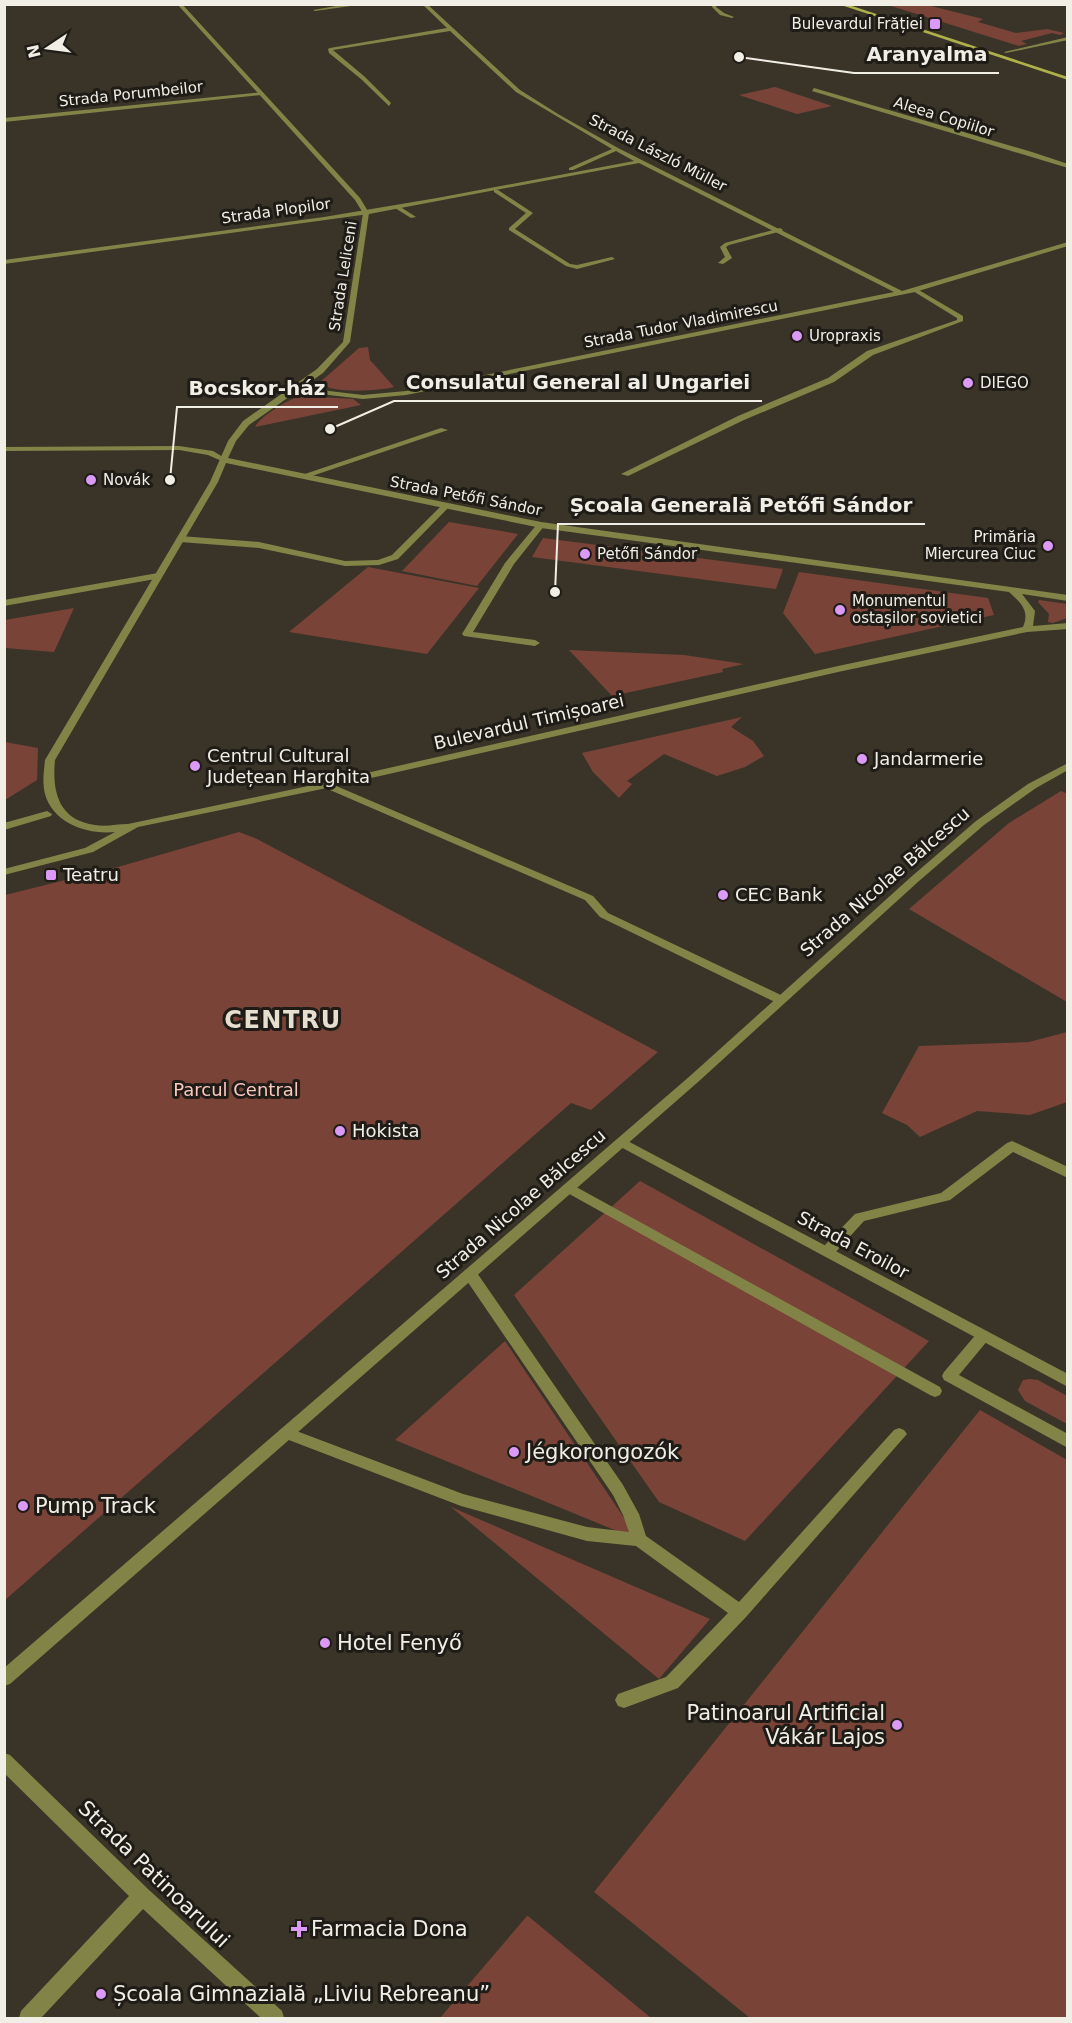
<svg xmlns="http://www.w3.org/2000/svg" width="1072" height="2023" font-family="'DejaVu Sans',sans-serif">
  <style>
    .green { fill: #7a4337 }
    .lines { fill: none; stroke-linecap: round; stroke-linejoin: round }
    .service { fill: #828447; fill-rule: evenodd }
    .pedestrian { fill: #828447; fill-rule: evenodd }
    .minor { fill: #828447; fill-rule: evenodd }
    .tertiary { fill: #828447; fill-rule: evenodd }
    .secondary { fill: #aeb04a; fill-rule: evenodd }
    .poi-dot { fill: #da9af6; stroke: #1f1c17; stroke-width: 2 }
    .labels { text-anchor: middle; stroke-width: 6; stroke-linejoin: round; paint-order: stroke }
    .far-poi-label { font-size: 15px; fill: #f1eee6; stroke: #1f1c17; text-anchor: start }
    .far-street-label { font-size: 15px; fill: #f1eee6; stroke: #1f1c17 }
    .street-label { font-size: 18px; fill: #f1eee6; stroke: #1f1c17 }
    .poi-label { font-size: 18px; fill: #f1eee6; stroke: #1f1c17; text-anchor: start }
    .park-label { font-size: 18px; fill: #fcc8bd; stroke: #1f1c17 }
    .near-poi-label { font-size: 21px; fill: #f1eee6; stroke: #1f1c17; text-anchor: start }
    .near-street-label { font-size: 21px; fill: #f1eee6; stroke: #1f1c17 }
    .district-label { font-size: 24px; font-weight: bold; letter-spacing: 1.5px; fill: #e6decf; stroke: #1f1c17 }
    .leader { fill: none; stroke: #f1eee6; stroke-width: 2 }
    .callout-dot { fill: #f1eee6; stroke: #1f1c17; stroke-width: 2 }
    .callout-label { font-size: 20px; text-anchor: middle; font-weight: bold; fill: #f1eee6; stroke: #1f1c17; stroke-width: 6; stroke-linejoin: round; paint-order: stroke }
  </style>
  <rect width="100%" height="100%" fill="#3a3428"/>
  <!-- green -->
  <g class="green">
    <polygon points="888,5 927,5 983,19 978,22 1016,33 1047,29 1064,33 1060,35 1052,33 1021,41 1027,44 1019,46"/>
    <polygon points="775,87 832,106 797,114 739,95"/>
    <path d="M 368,347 L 370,360 L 394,387 C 376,391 334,394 319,383 L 359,348 Z"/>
    <path d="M 301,396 L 353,399 L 361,405 L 255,427 C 260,416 289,399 301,396 Z"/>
    <polygon points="449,522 518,534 477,586 402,571"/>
    <polygon points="543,538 783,569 776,589 532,557"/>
    <polygon points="368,567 479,588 427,654 289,632"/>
    <polygon points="799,572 988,598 994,615 815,654 783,613"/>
    <polygon points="1039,600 1067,604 1067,618 1053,623 1048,622 1049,614 1038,602"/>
    <polygon points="74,608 54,652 5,648 5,620"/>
    <polygon points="569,650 684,655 744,664 722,669 723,672 612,696"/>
    <polygon points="742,717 731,727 753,741 764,756 745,767 717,776 664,754 627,781 632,784 619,798 593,772 582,753"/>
    <polygon points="5,742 38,748 37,780 5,800"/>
    <polygon points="1061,791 1068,794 1067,1002 909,909 1009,823"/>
    <polygon points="239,832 257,839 658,1052 591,1110 571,1103 5,1600 5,895 118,867"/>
    <polygon points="1067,1032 1067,1102 1030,1115 977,1111 920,1137 907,1125 882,1113 919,1046 1029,1042"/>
    <polygon points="640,1181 929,1341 745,1541 659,1502 514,1295"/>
    <polygon points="505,1341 639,1540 395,1440"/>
    <polygon points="1030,1379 1038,1380 1067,1396 1067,1424 1025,1401 1018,1390 1023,1380"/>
    <polygon points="980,1410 1067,1460 1067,2018 750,2018 594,1892"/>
    <polygon points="451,1507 710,1619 659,1679"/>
    <polygon points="527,1916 528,1916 651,2018 440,2018"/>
  </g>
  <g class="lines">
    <!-- service -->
    <g class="service">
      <polygon points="348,4 365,4 315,11 313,10"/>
      <polygon points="494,190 498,190 533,213 515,229 570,264 577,265 612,257 615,259 577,269 566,266 509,230 509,228 526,213 494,192"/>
      <polygon points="395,206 399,206 416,217 411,218 395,208"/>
      <polygon points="780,228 783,230 782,231 729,245 726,247 732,258 723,264 718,263 725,257 720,247 725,243"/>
      <polygon points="913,289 917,289 963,316 963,321 873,355 834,382 744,420 628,476 621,474 738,416 828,378 867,351 957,320 957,318 913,291"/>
      <polygon points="441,428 448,430 306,478 299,476"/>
      <polygon points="443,504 450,506 398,559 379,565 345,566 259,548 180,542 176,539 180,536 259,542 345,561 378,560 392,555"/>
      <polygon points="538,523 545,525 514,564 473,632 535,640 540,643 535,646 464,636 462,634 505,563"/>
      <polygon points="1012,1141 1068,1167 1068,1178 1013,1152 950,1200 864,1221 833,1255 823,1255 821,1251 823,1247 855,1214 941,1193 1007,1143"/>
      <polygon points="983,1330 988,1332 990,1336 988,1340 959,1375 1068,1434 1068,1448 944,1380 942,1376 944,1372 978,1332"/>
    </g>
    <!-- pedestrian -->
    <g class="pedestrian">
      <polygon points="179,446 213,451 228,460 224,462 208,455 179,450 4,451 4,447"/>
      <polygon points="47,811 52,814 51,816 4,830 4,823"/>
      <polygon points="569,1183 940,1387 942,1391 940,1395 935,1397 930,1395 564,1191 562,1188 564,1185"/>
      <polygon points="470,1269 475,1270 623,1485 639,1514 646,1536 739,1602 894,1430 899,1428 904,1430 907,1434 746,1617 678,1688 624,1708 618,1706 615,1700 618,1694 666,1677 728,1613 636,1546 587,1541 461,1506 281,1437 278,1433 281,1429 286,1427 463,1494 587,1527 629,1532 623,1515 613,1495 465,1278 463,1274 465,1270"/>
    </g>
    <!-- minor -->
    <g class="minor">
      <polygon points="422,4 427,4 520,90 558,114 618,148 902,291 1068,242 1068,246 915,292 406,395 363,399 295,391 291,389 295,387 363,395 406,391 894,292 639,163 369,214 4,264 4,260 324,217 437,198 634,161 616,151 573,170 569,170 569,168 612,149 516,92 450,31 333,50 365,77 391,103 389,106 361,79 329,53 328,49 330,48 447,28"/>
      <polygon points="713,4 718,4 716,7 724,13 734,17 732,18 720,15 712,7"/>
      <polygon points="1068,37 1068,40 1006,53 1004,52"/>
      <polygon points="814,88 1032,152 1068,164 1068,168 812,91"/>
      <polygon points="263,92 261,95 4,122 4,118"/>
      <polygon points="158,573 162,576 161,578 4,606 4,600"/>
      <polygon points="327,782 593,896 608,913 785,997 787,1000 781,1004 777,1003 600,917 585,900 323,787 322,785"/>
      <polygon points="622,1138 1068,1374 1068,1387 617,1145 616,1142 617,1139"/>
      <polygon points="4,1753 10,1755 149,1890 282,2011 284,2018 261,2018 143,1909 41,2018 19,2018 21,2011 129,1896 4,1773"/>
    </g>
    <!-- tertiary -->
    <g class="tertiary">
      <path d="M 177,4 L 182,4 L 360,198 L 369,213 L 350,342 L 323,373 L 249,425 L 236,441 L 228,458 L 541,522 L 1068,595 L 1068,601 L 1022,594 L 1035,611 L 1033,626 L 1068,623 L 1068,629 L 1027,632 L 838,672 L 327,788 L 138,827 L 93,852 L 4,875 L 4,869 L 85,848 L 115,832 C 87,835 53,823 45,794 C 42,782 44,771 45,760 L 210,482 L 228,441 L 243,421 L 317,369 L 343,342 L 363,213 L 355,200 ZM 226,463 L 541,528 L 1009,592 C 1021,603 1030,611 1023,627 L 838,666 L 327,782 L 128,824 C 117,824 106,827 95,825 C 58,820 52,791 55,760 L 218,482 Z"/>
      <polygon points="1068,763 1068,770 1036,788 984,825 919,881 698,1082 10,1684 4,1686 4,1668 690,1076 911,877 976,821 1028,784"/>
    </g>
    <!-- secondary -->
    <polygon class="secondary" points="846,4 1068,77 1068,80 838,4"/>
  </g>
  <!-- markers -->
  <g class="poi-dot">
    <rect x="929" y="18" width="12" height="12" rx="3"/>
    <circle cx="797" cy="336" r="6"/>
    <circle cx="968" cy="383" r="6"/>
    <circle cx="91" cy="480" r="6"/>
    <circle cx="1048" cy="546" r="6"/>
    <circle cx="585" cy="554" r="6"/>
    <circle cx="840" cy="610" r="6"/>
    <circle cx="862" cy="759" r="6"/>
    <circle cx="195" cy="766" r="6"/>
    <rect x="45" y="869" width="12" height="12" rx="3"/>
    <circle cx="723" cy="895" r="6"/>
    <circle cx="340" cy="1131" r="6"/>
    <circle cx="514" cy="1452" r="6"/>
    <circle cx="23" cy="1506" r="6"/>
    <circle cx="325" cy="1643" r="6"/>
    <circle cx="897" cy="1725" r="6"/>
    <path d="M296 1920h6v6h6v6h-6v6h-6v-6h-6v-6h6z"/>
    <circle cx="101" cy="1994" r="6"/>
  </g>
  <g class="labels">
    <!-- far-poi labels -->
    <g class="far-poi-label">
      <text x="923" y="29" text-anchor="end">Bulevardul Frăției</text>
      <text x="809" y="341">Uropraxis</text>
      <text x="980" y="388">DIEGO</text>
      <text x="103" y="485">Novák</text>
      <text x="1036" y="542" text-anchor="end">Primăria<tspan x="1036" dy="17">Miercurea Ciuc</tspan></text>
      <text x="597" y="559">Petőfi Sándor</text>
      <text x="852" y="606">Monumentul<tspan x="852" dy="17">ostașilor sovietici</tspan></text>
    </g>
    <!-- far-street labels -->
    <g class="far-street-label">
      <text transform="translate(131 94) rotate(-6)" y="5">Strada Porumbeilor</text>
      <text transform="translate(944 117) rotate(17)" y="5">Aleea Copiilor</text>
      <text transform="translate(658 153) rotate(27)" y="5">Strada László Müller</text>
      <text transform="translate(276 211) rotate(-8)" y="5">Strada Plopilor</text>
      <text transform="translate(343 276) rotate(-81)" y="5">Strada Leliceni</text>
      <text transform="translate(681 324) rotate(-11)" y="5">Strada Tudor Vladimirescu</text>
      <text transform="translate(466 496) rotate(11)" y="5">Strada Petőfi Sándor</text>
    </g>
    <!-- street labels -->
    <g class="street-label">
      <text transform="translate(529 722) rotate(-13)" y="6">Bulevardul Timișoarei</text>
      <text transform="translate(885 882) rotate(-41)" y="6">Strada Nicolae Bălcescu</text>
      <text transform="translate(521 1204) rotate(-41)" y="6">Strada Nicolae Bălcescu</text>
      <text transform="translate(853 1245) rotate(28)" y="6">Strada Eroilor</text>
    </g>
    <!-- poi labels -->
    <g class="poi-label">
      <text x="207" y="762">Centrul Cultural<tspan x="207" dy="21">Județean Harghita</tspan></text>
      <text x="874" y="765">Jandarmerie</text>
      <text x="63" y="881">Teatru</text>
      <text x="735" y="901">CEC Bank</text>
      <text x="352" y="1137">Hokista</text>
    </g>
    <!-- park labels -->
    <g class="park-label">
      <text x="236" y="1096">Parcul Central</text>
    </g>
    <!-- near-poi labels -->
    <g class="near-poi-label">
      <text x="526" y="1459">Jégkorongozók</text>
      <text x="35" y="1513">Pump Track</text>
      <text x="337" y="1650">Hotel Fenyő</text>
      <text x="885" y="1720" text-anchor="end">Patinoarul Artificial<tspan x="885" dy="24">Vákár Lajos</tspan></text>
      <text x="311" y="1936">Farmacia Dona</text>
      <text x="113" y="2001">Școala Gimnazială „Liviu Rebreanu”</text>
    </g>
    <!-- near-street labels -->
    <g class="near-street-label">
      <text transform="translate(154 1874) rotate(44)" y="7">Strada Patinoarului</text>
    </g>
    <!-- district labels -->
    <g class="district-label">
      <text x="283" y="1028">CENTRU</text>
    </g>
  </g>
  <!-- callouts -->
  <path class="leader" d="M739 57L854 73H999M330 429L394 401H762M170 480L177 407H338M555 592L558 524H925"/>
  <g class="callout-dot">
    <circle cx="739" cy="57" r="6"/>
    <circle cx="330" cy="429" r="6"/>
    <circle cx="170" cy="480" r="6"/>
    <circle cx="555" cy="592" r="6"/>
  </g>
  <g class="callout-label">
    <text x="927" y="61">Aranyalma</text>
    <text x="578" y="389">Consulatul General al Ungariei</text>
    <text x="257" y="395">Bocskor-ház</text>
    <text x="741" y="512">Școala Generală Petőfi Sándor</text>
  </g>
  <!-- border -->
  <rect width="1072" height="2023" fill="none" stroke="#f1eee6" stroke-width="12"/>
  <!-- north arrow -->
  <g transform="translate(48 48) rotate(257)" stroke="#1f1c17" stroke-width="4.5" paint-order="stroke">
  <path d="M0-4.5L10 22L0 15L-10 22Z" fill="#f1eee6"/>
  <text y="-9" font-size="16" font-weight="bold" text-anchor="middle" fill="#f1eee6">N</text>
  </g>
</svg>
